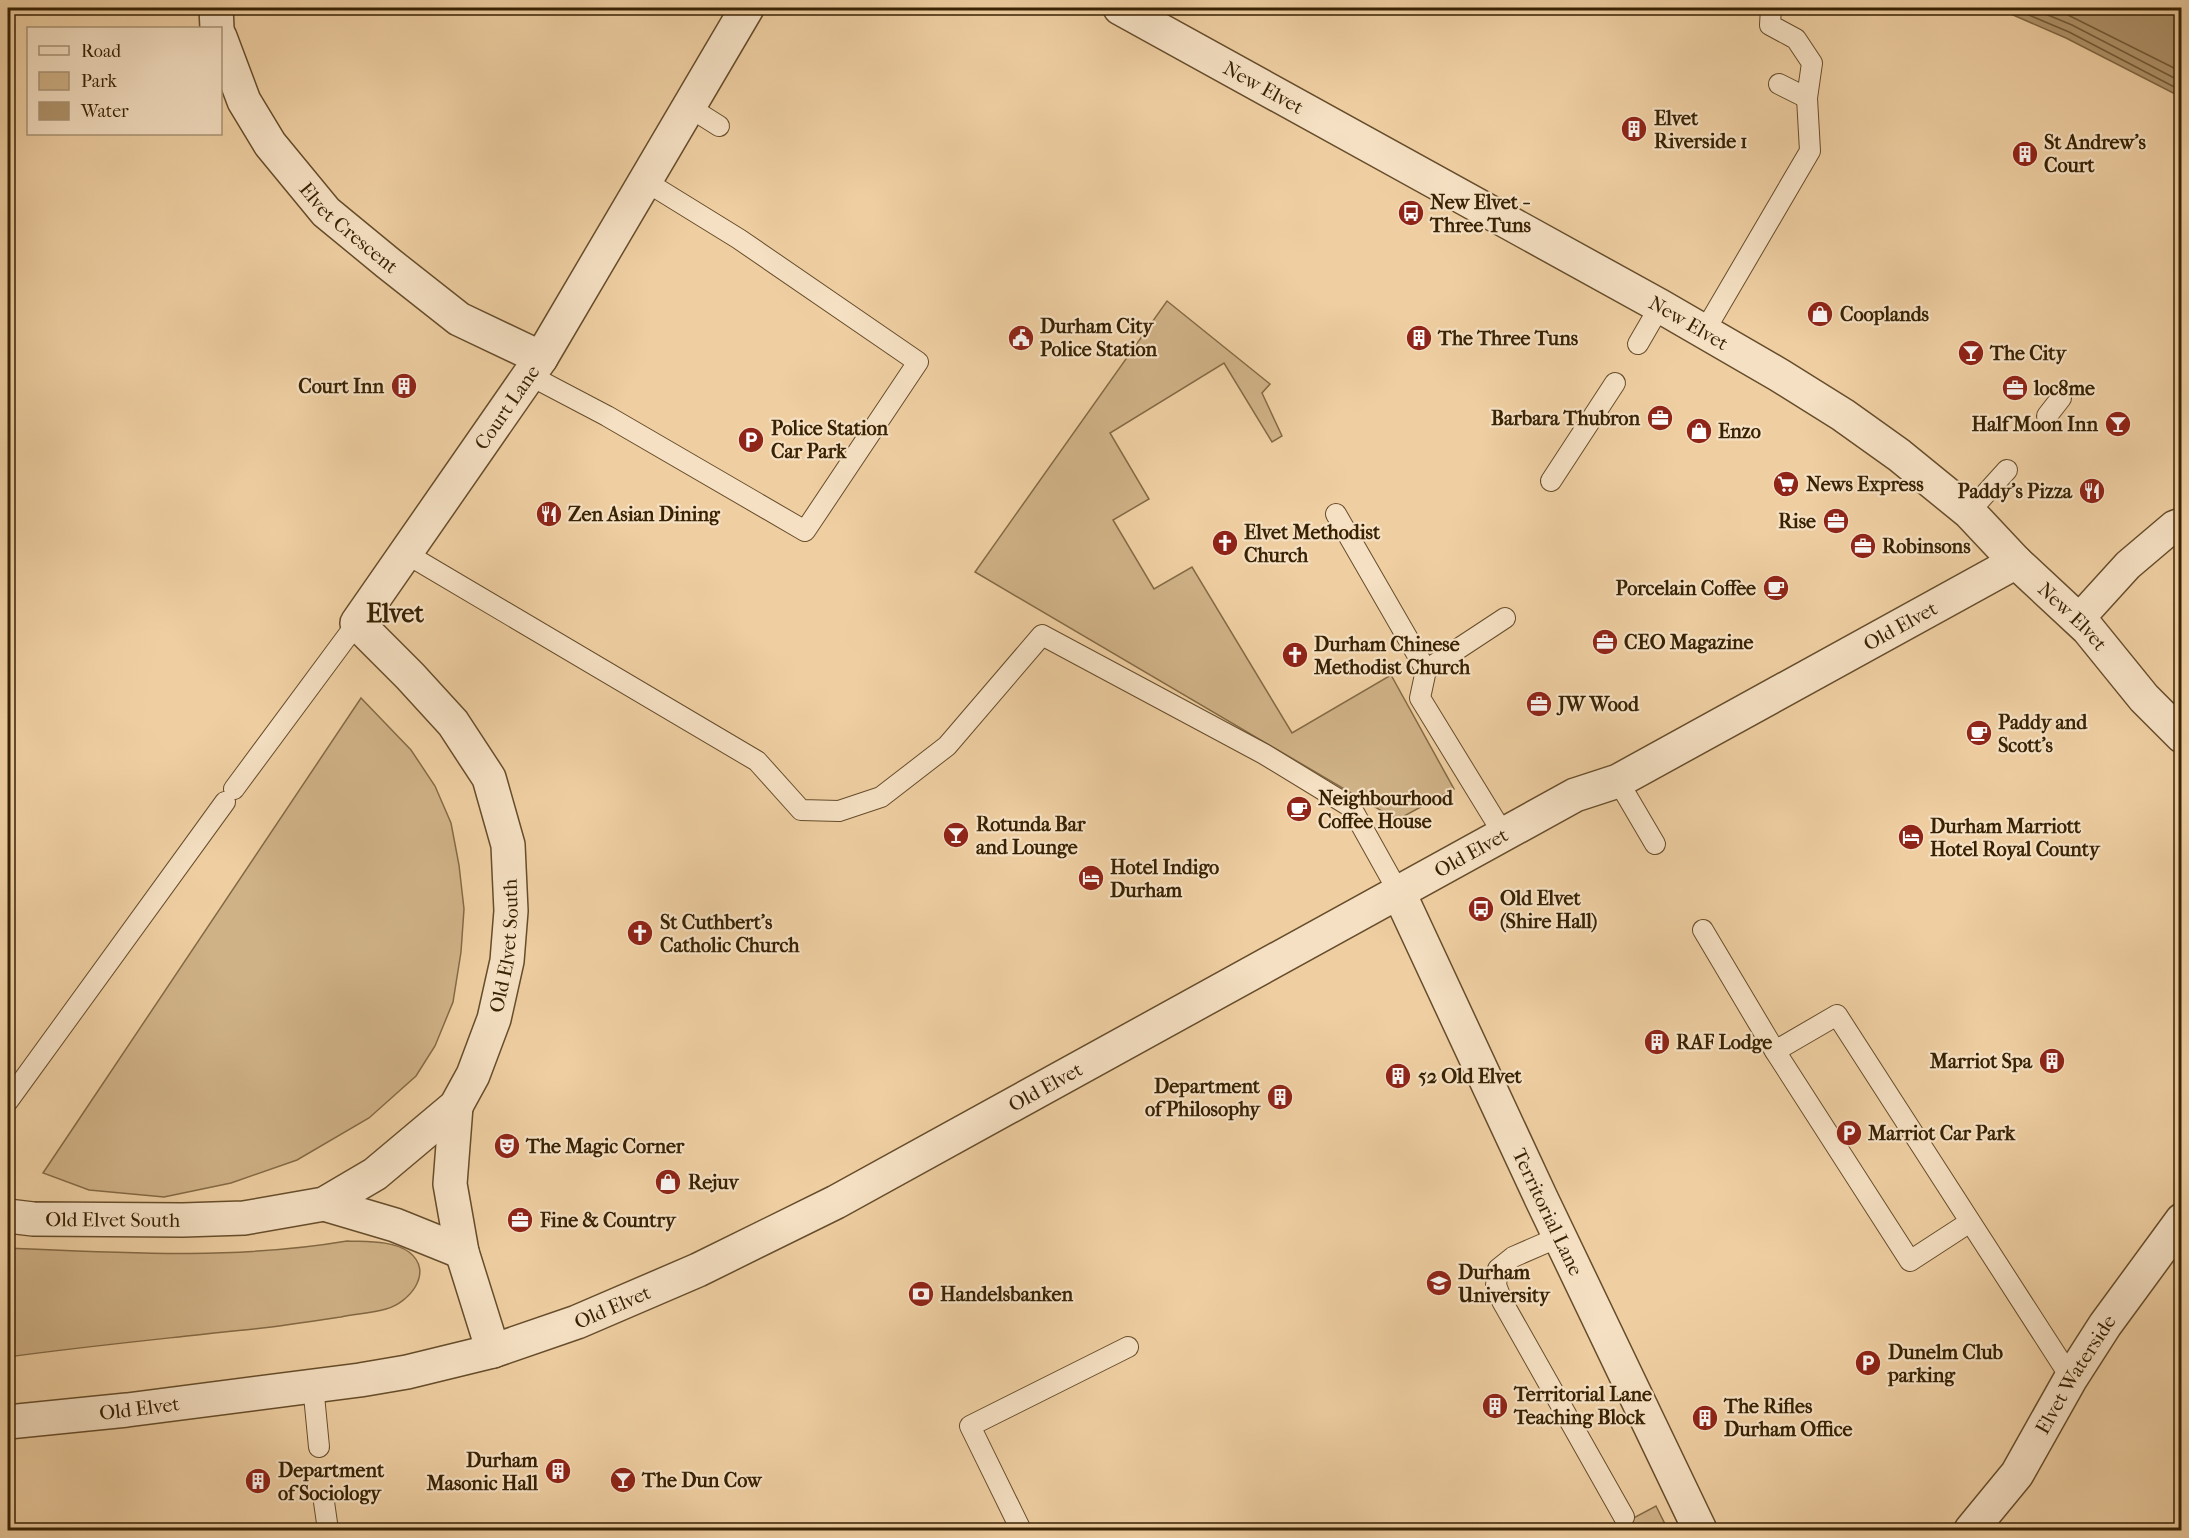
<svg xmlns="http://www.w3.org/2000/svg" width="2189" height="1538" font-family="'IM FELL French Canon',serif">
  <style>
    .green { fill: #d0b287; stroke: #846a45; stroke-width: 1.5 }
    .water { fill: #b1946c; stroke: #816642; stroke-width: 1.5 }
    .lines { fill: none; stroke-linecap: round; stroke-linejoin: round }
    .shore { stroke: #745b38; stroke-width: 1.5 }
    .service-casing { stroke: #664d2b; stroke-width: 22 }
    .pedestrian-casing { stroke: #664d2b; stroke-width: 33 }
    .minor-casing { stroke: #664d2b; stroke-width: 36 }
    .tertiary-casing { stroke: #664d2b; stroke-width: 36 }
    .service { stroke: #f5e0c3; stroke-width: 20 }
    .pedestrian { stroke: #f5e0c3; stroke-width: 30 }
    .minor { stroke: #f5e0c3; stroke-width: 33 }
    .tertiary { stroke: #f5e0c3; stroke-width: 33 }
    .labels { text-anchor: middle; stroke-width: 4.5; stroke-linejoin: round; paint-order: stroke }
    .street-label { font-size: 20px; fill: #382203; stroke: #f5e0c3 }
    .poi-label { font-size: 20px; font-weight: bold; fill: #382203; stroke: #f5e0c3; text-anchor: start }
    .district-label { font-size: 26px; font-weight: bold; fill: #382203; stroke: #f5e0c3 }
  </style>
  <rect width="100%" height="100%" fill="#efcfa2"/>
  <filter id="stains"><feTurbulence type="fractalNoise" baseFrequency=".00333" numOctaves="4"/><feColorMatrix values="0 0 0 0 .2 0 0 0 0 .09 0 0 0 0 .02 0 0 0 .5 -.17"/></filter>
  <radialGradient id="worn" r=".72"><stop offset=".6" stop-color="#630" stop-opacity="0"/><stop offset="1" stop-color="#630" stop-opacity=".3"/></radialGradient>
  <!-- green -->
  <g class="green">
    <polygon points="1167,301 1270,384 1262,393 1282,436 1272,442 1224,363 1110,433 1149,499 1113,520 1154,589 1192,567 1292,733 1391,675 1454,789 1397,820 975,572"/>
    <polygon points="361,698 411,750 435,786 451,823 459,865 464,909 461,952 453,1002 435,1046 416,1076 369,1118 297,1160 231,1183 164,1197 89,1190 43,1173"/>
    <path d="M 347,1241 C 367,1242 392,1240 409,1252 C 435,1272 409,1303 386,1309 C 372,1313 356,1314 341,1317 C 302,1323 264,1329 224,1332 C 152,1340 80,1347 8,1357 L 8,1248 C 120,1253 235,1260 347,1241 Z"/>
    <polygon points="1656,1506 1668,1530 1611,1530"/>
  </g>
  <!-- water -->
  <polygon class="water" points="1997,8 2181,8 2181,97 2066,38"/>
  <g class="lines">
    <!-- shore -->
    <g class="shore">
      <polyline points="2012,8 2069,32 2182,91"/>
      <polyline points="2031,8 2072,25 2182,82"/>
      <polyline points="2054,8 2182,72"/>
    </g>
    <!-- service casing -->
    <g class="service-casing">
      <g id="service">
        <polyline points="1779,84 1807,98"/>
        <polyline points="689,107 719,126"/>
        <polyline points="1704,332 1810,151 1807,98 1812,63 1796,39 1770,25 1771,8"/>
        <polyline points="1638,344 1660,306"/>
        <polyline points="529,375 607,416 805,531 918,362 739,239 645,181"/>
        <polyline points="2047,416 2061,398"/>
        <polyline points="1551,481 1615,383"/>
        <polyline points="1969,512 2007,470"/>
        <polyline points="1336,514 1426,670"/>
        <polyline points="405,553 757,761 801,810 839,811 881,797 947,746 1042,635 1264,754 1351,807 1399,893"/>
        <polyline points="1618,781 1655,844"/>
        <polyline points="234,789 357,623"/>
        <polyline points="1504,835 1420,698 1426,670 1505,618"/>
        <polyline points="1703,930 1775,1051"/>
        <polyline points="8,1101 225,802"/>
        <polyline points="1970,1222 1910,1261 1775,1051 1837,1015 2071,1378"/>
        <polyline points="1559,1237 1513,1257 1498,1269 1496,1285 1502,1301 1624,1517"/>
        <polyline points="313,1385 319,1447"/>
        <polyline points="324,1502 328,1530"/>
        <polyline points="1021,1530 970,1426 1128,1347"/>
      </g>
    </g>
    <!-- pedestrian casing -->
    <g class="pedestrian-casing">
      <polyline id="pedestrian" points="2078,620 2128,565 2174,526 2182,523"/>
    </g>
    <!-- minor casing -->
    <g class="minor-casing">
      <g id="minor">
        <polyline points="216,8 217,28"/>
        <path id="s1" d="M 220,37 L 244,101 L 270,144 L 326,212 L 388,263 L 459,319 L 541,358"/>
        <path id="s2" d="M 1399,893 L 1541,1198 L 1700,1530"/>
        <polyline points="456,1106 450,1184 462,1252 493,1351"/>
        <polyline points="324,1204 395,1225 462,1252"/>
        <path id="s3" d="M 8,1216 L 33,1219 L 183,1220 L 244,1218 L 324,1204 L 375,1174 L 456,1106 L 473,1075 L 494,1019 L 507,961 L 511,911 L 508,845 L 489,778 L 453,723 L 410,676 L 357,623 L 541,358 L 747,8"/>
        <path id="s4" d="M 8,1422 L 127,1410 L 360,1380 L 407,1372 L 493,1351 L 577,1322 L 698,1270 L 836,1202 L 1575,795 L 1618,781 L 2016,562"/>
        <path id="s5" d="M 1971,1530 L 2017,1474 L 2071,1378 L 2105,1325 L 2182,1220"/>
      </g>
    </g>
    <!-- tertiary casing -->
    <g class="tertiary-casing">
      <g id="tertiary">
        <path id="s6" d="M 1120,8 L 1660,306 L 1779,375 L 1843,415 L 1899,455 L 1969,512 L 2016,562 L 2088,629 L 2144,698 L 2182,736"/>
      </g>
    </g>
    <!-- service -->
    <use href="#service" class="service"/>
    <!-- pedestrian -->
    <use href="#pedestrian" class="pedestrian"/>
    <!-- minor -->
    <use href="#minor" class="minor"/>
    <!-- tertiary -->
    <use href="#tertiary" class="tertiary"/>
  </g>
  <!-- icons -->
  <defs>
    <g id="building-disc" transform="scale(1.35)"><circle r="9.5" fill="#8f2418" stroke="#f5e0c3"/><path d="M-4-6H4V6H1V3H-1V6H-4ZM-2.5-4.3h1.7v1.8h-1.7ZM.8-4.3h1.7v1.8H.8ZM-2.5-1h1.7V.8h-1.7ZM.8-1h1.7V.8H.8Z" fill="#fff"/></g>
    <g id="bus-disc" transform="scale(1.35)"><circle r="9.5" fill="#8f2418" stroke="#f5e0c3"/><path d="M-5-6H5V4H4V6H2V4H-2V6H-4V4H-5ZM-3.5-4V0h7V-4ZM-3.5 1.2v1.5H-2V1.2ZM2 1.2v1.5H3.5V1.2Z" fill="#fff"/></g>
    <g id="shop-disc" transform="scale(1.35)"><circle r="9.5" fill="#8f2418" stroke="#f5e0c3"/><path d="M-5-2.5h2.3a2.7 3.5 0 0 1 5.4 0H5L5.5 6h-11ZM-1.5-2.5h3a1.5 2.3 0 0 0-3 0Z" fill="#fff"/></g>
    <g id="civic-disc" transform="scale(1.35)"><circle r="9.5" fill="#8f2418" stroke="#f5e0c3"/><path d="M-.6-6.5H3V-4.5H.6V-3L4-1V1h2V6H-6V1h2V-1L-.6-3ZM-1.2 2.5V6h2.4V2.5Z" fill="#fff"/></g>
    <g id="bar-disc" transform="scale(1.35)"><circle r="9.5" fill="#8f2418" stroke="#f5e0c3"/><path d="M-6-5H6L.8 .8V4.5H3.5V6h-7V4.5H-.8V.8Z" fill="#fff"/></g>
    <g id="office-disc" transform="scale(1.35)"><circle r="9.5" fill="#8f2418" stroke="#f5e0c3"/><path d="M-6-3h4V-5.5h4V-3h4V5H-6ZM-1-4.5V-3h2v-1.5ZM-6 0V1H6V0Z" fill="#fff"/></g>
    <g id="parking-disc" transform="scale(1.35)"><circle r="9.5" fill="#8f2418" stroke="#f5e0c3"/><path d="M-3.5-5.5H1a3.5 3.5 0 0 1 0 7H-1V5.5H-3.5ZM-1-3.4V-.6H.8a1.4 1.4 0 0 0 0-2.8Z" fill="#fff"/></g>
    <g id="supermarket-disc" transform="scale(1.35)"><circle r="9.5" fill="#8f2418" stroke="#f5e0c3"/><path d="M-6-5.5h2.5l.6 2H6L4.5 2H-2.5L-4.4-4H-6ZM-1.5 3.2a1.3 1.3 0 1 0 .1 0ZM3 3.2a1.3 1.3 0 1 0 .1 0Z" fill="#fff"/></g>
    <g id="restaurant-disc" transform="scale(1.35)"><circle r="9.5" fill="#8f2418" stroke="#f5e0c3"/><path d="M-5-6h1v4h1v-4h1v4h1v-4h1v5L-1.5 .5V6h-2V.5L-5-1ZM5-6V6H3V1.5H1.5Q1.5-4 5-6Z" fill="#fff"/></g>
    <g id="church-disc" transform="scale(1.35)"><circle r="9.5" fill="#8f2418" stroke="#f5e0c3"/><path d="M-1.2-6h2.4v3.5h3.3v2.4h-3.3V6h-2.4V-.1h-3.3v-2.4h3.3Z" fill="#fff"/></g>
    <g id="cafe-disc" transform="scale(1.35)"><circle r="9.5" fill="#8f2418" stroke="#f5e0c3"/><path d="M-5.5-4.5H6V0H3Q3 3.5 0 3.5H-2.5Q-5.5 3.5-5.5 0ZM3-3.2v2h1.7v-2ZM-6 4.5H4V6H-6Z" fill="#fff"/></g>
    <g id="hotel-disc" transform="scale(1.35)"><circle r="9.5" fill="#8f2418" stroke="#f5e0c3"/><path d="M-6-4.5h1.5V1H6V5H4.5V3h-9V5H-6ZM-4 0a1.8 1.8 0 1 1 3.6 0ZM.5 0V-2.5h3Q6-2.5 6 0Z" fill="#fff"/></g>
    <g id="theatre-disc" transform="scale(1.35)"><circle r="9.5" fill="#8f2418" stroke="#f5e0c3"/><path d="M-5-5.5Q0-4 5-5.5V0Q5 5 0 6Q-5 5-5 0ZM-3.3-2.5H-1v1.5H-3.3ZM1-2.5H3.3v1.5H1ZM-2.8 1Q0 5.5 2.8 1Z" fill="#fff"/></g>
    <g id="university-disc" transform="scale(1.35)"><circle r="9.5" fill="#8f2418" stroke="#f5e0c3"/><path d="M0-5L7-2L0 1L-7-2ZM-4 1L0 2.5L4 1V4Q0 6-4 4Z" fill="#fff"/></g>
    <g id="bank-disc" transform="scale(1.35)"><circle r="9.5" fill="#8f2418" stroke="#f5e0c3"/><path d="M-6-4H6V4H-6ZM0-2.3a2.3 2.3 0 1 0 0 4.6a2.3 2.3 0 1 0 0-4.6Z" fill="#fff"/></g>
  </defs>
  <g fill-rule="evenodd">
    <use href="#building-disc" x="1634" y="129"/>
    <use href="#building-disc" x="2025" y="154"/>
    <use href="#bus-disc" x="1411" y="213"/>
    <use href="#shop-disc" x="1820" y="314"/>
    <use href="#civic-disc" x="1021" y="338"/>
    <use href="#building-disc" x="1419" y="338"/>
    <use href="#bar-disc" x="1971" y="353"/>
    <use href="#building-disc" x="404" y="386"/>
    <use href="#office-disc" x="2015" y="388"/>
    <use href="#office-disc" x="1660" y="418"/>
    <use href="#bar-disc" x="2118" y="424"/>
    <use href="#shop-disc" x="1699" y="431"/>
    <use href="#parking-disc" x="751" y="440"/>
    <use href="#supermarket-disc" x="1786" y="484"/>
    <use href="#restaurant-disc" x="2092" y="491"/>
    <use href="#restaurant-disc" x="549" y="514"/>
    <use href="#office-disc" x="1836" y="521"/>
    <use href="#church-disc" x="1225" y="543"/>
    <use href="#office-disc" x="1863" y="546"/>
    <use href="#cafe-disc" x="1776" y="588"/>
    <use href="#office-disc" x="1605" y="642"/>
    <use href="#church-disc" x="1295" y="655"/>
    <use href="#office-disc" x="1539" y="704"/>
    <use href="#cafe-disc" x="1979" y="733"/>
    <use href="#cafe-disc" x="1299" y="809"/>
    <use href="#bar-disc" x="956" y="835"/>
    <use href="#hotel-disc" x="1911" y="837"/>
    <use href="#hotel-disc" x="1091" y="878"/>
    <use href="#bus-disc" x="1481" y="909"/>
    <use href="#church-disc" x="640" y="933"/>
    <use href="#building-disc" x="1657" y="1042"/>
    <use href="#building-disc" x="2052" y="1061"/>
    <use href="#building-disc" x="1398" y="1076"/>
    <use href="#building-disc" x="1280" y="1097"/>
    <use href="#parking-disc" x="1849" y="1133"/>
    <use href="#theatre-disc" x="507" y="1146"/>
    <use href="#shop-disc" x="668" y="1182"/>
    <use href="#office-disc" x="520" y="1220"/>
    <use href="#university-disc" x="1439" y="1283"/>
    <use href="#bank-disc" x="921" y="1294"/>
    <use href="#parking-disc" x="1868" y="1363"/>
    <use href="#building-disc" x="1495" y="1406"/>
    <use href="#building-disc" x="1705" y="1418"/>
    <use href="#building-disc" x="558" y="1471"/>
    <use href="#bar-disc" x="623" y="1480"/>
    <use href="#building-disc" x="258" y="1481"/>
  </g>
  <g class="labels">
    <!-- street labels -->
    <g class="street-label">
      <text dy="7" stroke="none"><textPath href="#s6" startOffset="164">New Elvet</textPath></text>
      <text dy="7" stroke="none"><textPath href="#s1" startOffset="234">Elvet Crescent</textPath></text>
      <text dy="7" stroke="none"><textPath href="#s6" startOffset="650">New Elvet</textPath></text>
      <text dy="7" stroke="none"><textPath href="#s3" startOffset="1290">Court Lane</textPath></text>
      <text dy="7" stroke="none"><textPath href="#s6" startOffset="1136">New Elvet</textPath></text>
      <text dy="7" stroke="none"><textPath href="#s4" startOffset="2076">Old Elvet</textPath></text>
      <text dy="7" stroke="none"><textPath href="#s4" startOffset="1590">Old Elvet</textPath></text>
      <text dy="7" stroke="none"><textPath href="#s3" startOffset="652">Old Elvet South</textPath></text>
      <text dy="7" stroke="none"><textPath href="#s4" startOffset="1104">Old Elvet</textPath></text>
      <text dy="7" stroke="none"><textPath href="#s2" startOffset="352">Territorial Lane</textPath></text>
      <text dy="7" stroke="none"><textPath href="#s3" startOffset="105">Old Elvet South</textPath></text>
      <text dy="7" stroke="none"><textPath href="#s4" startOffset="618">Old Elvet</textPath></text>
      <text dy="7" stroke="none"><textPath href="#s5" startOffset="188">Elvet Waterside</textPath></text>
      <text dy="7" stroke="none"><textPath href="#s4" startOffset="132">Old Elvet</textPath></text>
    </g>
    <!-- poi labels -->
    <g class="poi-label">
      <text x="1654" y="125">Elvet<tspan x="1654" dy="23">Riverside 1</tspan></text>
      <text x="2044" y="149">St Andrew's<tspan x="2044" dy="23">Court</tspan></text>
      <text x="1430" y="209">New Elvet -<tspan x="1430" dy="23">Three Tuns</tspan></text>
      <text x="1840" y="321">Cooplands</text>
      <text x="1040" y="333">Durham City<tspan x="1040" dy="23">Police Station</tspan></text>
      <text x="1438" y="345">The Three Tuns</text>
      <text x="1990" y="360">The City</text>
      <text x="384" y="393" text-anchor="end">Court Inn</text>
      <text x="2034" y="395">loc8me</text>
      <text x="1640" y="425" text-anchor="end">Barbara Thubron</text>
      <text x="2098" y="431" text-anchor="end">Half Moon Inn</text>
      <text x="771" y="435">Police Station<tspan x="771" dy="23">Car Park</tspan></text>
      <text x="1718" y="438">Enzo</text>
      <text x="1806" y="491">News Express</text>
      <text x="2072" y="498" text-anchor="end">Paddy's Pizza</text>
      <text x="568" y="521">Zen Asian Dining</text>
      <text x="1816" y="528" text-anchor="end">Rise</text>
      <text x="1244" y="539">Elvet Methodist<tspan x="1244" dy="23">Church</tspan></text>
      <text x="1882" y="553">Robinsons</text>
      <text x="1756" y="595" text-anchor="end">Porcelain Coffee</text>
      <text x="1624" y="649">CEO Magazine</text>
      <text x="1314" y="651">Durham Chinese<tspan x="1314" dy="23">Methodist Church</tspan></text>
      <text x="1558" y="711">JW Wood</text>
      <text x="1998" y="729">Paddy and<tspan x="1998" dy="23">Scott's</tspan></text>
      <text x="1318" y="805">Neighbourhood<tspan x="1318" dy="23">Coffee House</tspan></text>
      <text x="976" y="831">Rotunda Bar<tspan x="976" dy="23">and Lounge</tspan></text>
      <text x="1930" y="833">Durham Marriott<tspan x="1930" dy="23">Hotel Royal County</tspan></text>
      <text x="1110" y="874">Hotel Indigo<tspan x="1110" dy="23">Durham</tspan></text>
      <text x="1500" y="905">Old Elvet<tspan x="1500" dy="23">(Shire Hall)</tspan></text>
      <text x="660" y="929">St Cuthbert's<tspan x="660" dy="23">Catholic Church</tspan></text>
      <text x="1676" y="1049">RAF Lodge</text>
      <text x="2032" y="1068" text-anchor="end">Marriot Spa</text>
      <text x="1418" y="1083">52 Old Elvet</text>
      <text x="1260" y="1093" text-anchor="end">Department<tspan x="1260" dy="23">of Philosophy</tspan></text>
      <text x="1868" y="1140">Marriot Car Park</text>
      <text x="526" y="1153">The Magic Corner</text>
      <text x="688" y="1189">Rejuv</text>
      <text x="540" y="1227">Fine &amp; Country</text>
      <text x="1458" y="1279">Durham<tspan x="1458" dy="23">University</tspan></text>
      <text x="940" y="1301">Handelsbanken</text>
      <text x="1888" y="1359">Dunelm Club<tspan x="1888" dy="23">parking</tspan></text>
      <text x="1514" y="1401">Territorial Lane<tspan x="1514" dy="23">Teaching Block</tspan></text>
      <text x="1724" y="1413">The Rifles<tspan x="1724" dy="23">Durham Office</tspan></text>
      <text x="538" y="1467" text-anchor="end">Durham<tspan x="538" dy="23">Masonic Hall</tspan></text>
      <text x="278" y="1477">Department<tspan x="278" dy="23">of Sociology</tspan></text>
      <text x="642" y="1487">The Dun Cow</text>
    </g>
    <!-- district labels -->
    <g class="district-label">
      <text x="395" y="622">Elvet</text>
    </g>
  </g>
  <!-- margin -->
  <rect width="2189" height="1538" fill="none" stroke="#efcfa2" stroke-width="30"/>
  <rect x="9" y="9" width="2171" height="1520" fill="none" stroke="#382203" stroke-width="3"/>
  <rect x="15" y="15" width="2159" height="1508" fill="none" stroke="#382203" stroke-width="1.5"/>
  <!-- legend -->
  <rect x="27" y="27" width="195" height="108" fill="#f5e0c3" stroke="#a99476" stroke-width="1.5"/>
  <rect x="39" y="46" width="30" height="9" fill="#f5e0c3" stroke="#a99476" stroke-width="1.5"/>
  <text x="81" y="57" font-size="18" fill="#382203">Road</text>
  <rect x="39" y="72" width="30" height="18" fill="#d0b287" stroke="#a99476" stroke-width="1.5"/>
  <text x="81" y="87" font-size="18" fill="#382203">Park</text>
  <rect x="39" y="102" width="30" height="18" fill="#b1946c" stroke="#a99476" stroke-width="1.5"/>
  <text x="81" y="117" font-size="18" fill="#382203">Water</text>
  <rect width="100%" height="100%" filter="url(#stains)"/>
  <rect width="100%" height="100%" fill="url(#worn)"/>
</svg>
